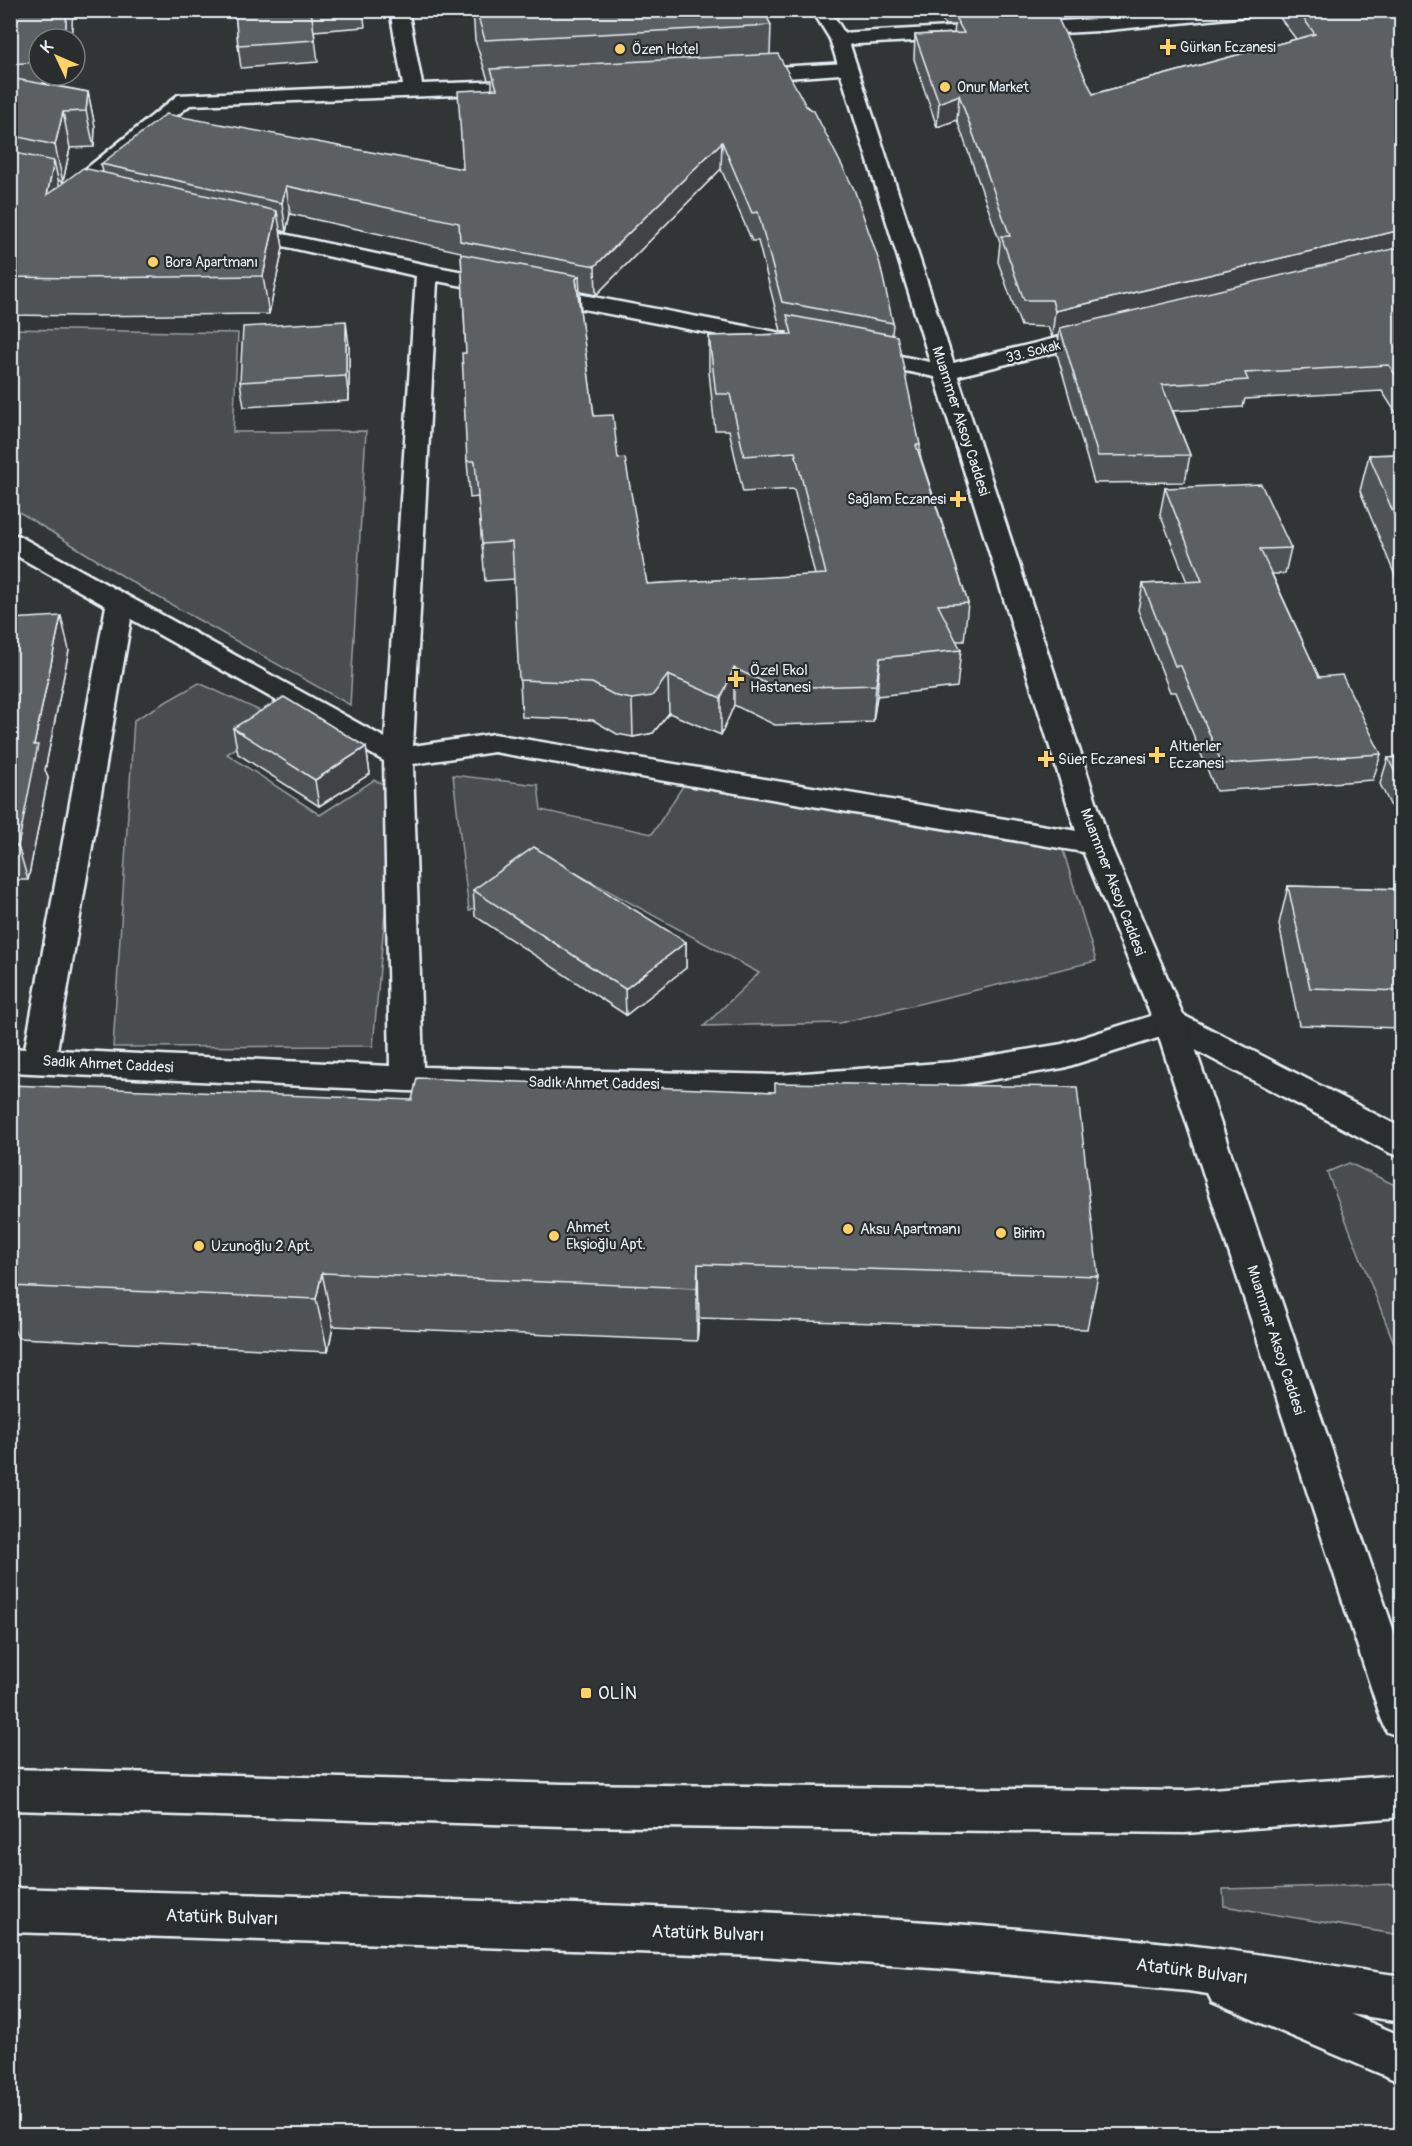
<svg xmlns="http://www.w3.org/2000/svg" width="1412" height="2146" font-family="Pangolin,sans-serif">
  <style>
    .green { fill: #494d4f; stroke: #989fa4; stroke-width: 1.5 }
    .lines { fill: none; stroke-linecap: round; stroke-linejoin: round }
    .minor-casing { stroke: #e8f1f8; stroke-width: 5 }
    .major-casing { stroke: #e8f1f8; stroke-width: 5 }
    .minor { fill: #2a2d2e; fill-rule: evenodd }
    .major { fill: #2a2d2e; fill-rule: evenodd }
    .wall { fill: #4f5355; stroke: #e8f1f8; stroke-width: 1.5; fill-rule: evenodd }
    .shaded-wall { fill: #404345; stroke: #e8f1f8; stroke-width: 1.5 }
    .building { fill: #5c6063; stroke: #e8f1f8; stroke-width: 1.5 }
    .poi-dot { fill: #ffd166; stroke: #2a2d2e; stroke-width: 2 }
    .labels { text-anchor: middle; stroke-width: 4.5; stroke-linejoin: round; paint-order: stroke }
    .far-poi-label { font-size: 14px; fill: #e8f1f8; stroke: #2a2d2e; text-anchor: start }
    .far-street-label { font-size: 14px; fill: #e8f1f8; stroke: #2a2d2e }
    .street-label { font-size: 15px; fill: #e8f1f8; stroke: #2a2d2e }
    .poi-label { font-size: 15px; fill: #e8f1f8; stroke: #2a2d2e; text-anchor: start }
    .near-poi-label { font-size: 18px; fill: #e8f1f8; stroke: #2a2d2e; text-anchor: start }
    .near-street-label { font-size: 18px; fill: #e8f1f8; stroke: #2a2d2e }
  </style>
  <rect width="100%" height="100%" fill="#323536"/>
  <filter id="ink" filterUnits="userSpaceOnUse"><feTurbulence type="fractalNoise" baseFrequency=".0167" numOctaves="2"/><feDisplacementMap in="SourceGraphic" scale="12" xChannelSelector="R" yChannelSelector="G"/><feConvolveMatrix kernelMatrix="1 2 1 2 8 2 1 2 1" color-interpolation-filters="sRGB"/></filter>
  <g filter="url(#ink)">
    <!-- green -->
    <g class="green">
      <polygon points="10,329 238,333 233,432 366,431 350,705 142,588 11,507"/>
      <polygon points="199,683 280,720 227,754 320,815 374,780 396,790 373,1046 113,1047 134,720"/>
      <polygon points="692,772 1058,833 1096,961 840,1023 704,1026 759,973 552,860 469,911 453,775 538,785 541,810 652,834"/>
      <polygon points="1349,1163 1401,1188 1401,1361 1327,1172"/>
      <polygon points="1401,1884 1401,1935 1224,1906 1223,1889"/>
    </g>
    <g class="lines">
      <!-- minor casing -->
      <g class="minor-casing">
        <g id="minor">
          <polygon points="390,10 408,10 422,84 537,80 547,86 537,92 190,105 74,196 60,196 57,192 178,95 403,85"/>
          <polygon points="1195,10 1267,10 1258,15 1099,31 839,45 830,39 839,33 1099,19"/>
          <polygon points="847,63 854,65 856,69 854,73 744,81 734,75 744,69"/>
          <path d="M 236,224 L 427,265 L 797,336 L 805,338 L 808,343 L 805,348 L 797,350 L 437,281 L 413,746 L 494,734 L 1095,834 L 1106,837 L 1110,844 L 1106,851 L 1095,854 L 494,752 L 413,764 L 423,1067 L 777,1075 L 953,1062 L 1062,1044 L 1170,1010 L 1181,1014 L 1402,1128 L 1402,1157 L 1390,1153 L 1167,1035 L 1063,1068 L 953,1086 L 777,1099 L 407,1091 L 10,1072 L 10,1048 L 25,1049 L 106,606 L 10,552 L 10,533 L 19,536 L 385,738 L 416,276 L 229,234 L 225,230 L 229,226 ZM 131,619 L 384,761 L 390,1066 L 57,1050 Z"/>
          <polygon points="1102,327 1110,329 1113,334 1110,339 945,379 860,362 852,360 849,355 852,350 860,348 945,365"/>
        </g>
      </g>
      <!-- major casing -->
      <g class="major-casing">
        <g id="major">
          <polygon points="812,10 830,10 848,39 1110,844 1186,1022 1402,1655 1402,1737 1387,1732 1381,1718 1154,1022 1080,844 830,39"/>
          <polygon points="10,1769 564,1784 1185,1791 1402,1775 1402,1817 1185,1833 564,1826 10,1810"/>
          <path d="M 10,1888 C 402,1900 796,1902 1186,1945 C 1258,1953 1330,1966 1402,1976 L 1402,2022 L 1350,2014 L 1402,2036 L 1402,2083 L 1212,2002 L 1208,1994 L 1188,1991 L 947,1969 L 761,1956 L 10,1932 Z"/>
        </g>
      </g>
      <!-- minor -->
      <use href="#minor" class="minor"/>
      <!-- major -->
      <use href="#major" class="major"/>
    </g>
    <!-- wall -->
    <g class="wall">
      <path d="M 10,10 L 73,10 L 71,39 L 39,39 L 39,75 L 68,75 L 67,81 L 42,83 L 88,92 L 95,127 L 94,147 L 70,148 L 63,182 L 58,180 L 59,186 L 103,172 L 101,164 L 463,169 L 492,89 L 492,80 L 488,80 L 475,40 L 473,10 L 763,10 L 771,25 L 770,55 L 893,323 L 892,335 L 920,445 L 920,455 L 968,603 L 964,641 L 956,641 L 961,650 L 957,687 L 877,696 L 873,722 L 775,725 L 734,705 L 721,735 L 669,713 L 653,733 L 633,737 L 617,734 L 593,720 L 522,717 L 514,579 L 485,581 L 478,497 L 470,498 L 467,461 L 466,353 L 461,252 L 290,214 L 286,232 L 280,230 L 283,248 L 269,314 L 82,316 L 10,315 ZM 721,169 L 752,241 L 758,241 L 781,331 L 787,332 L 787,334 L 709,336 L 709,372 L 715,430 L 729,430 L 743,492 L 794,489 L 815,575 L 647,584 L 618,459 L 594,416 L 580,311 L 580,292 L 596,295 Z"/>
      <polygon points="235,10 363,10 365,27 314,31 318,62 241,68 238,45"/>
      <polygon points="938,10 1047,10 1046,13 1093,94 1296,39 1274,10 1401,10 1401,421 1382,391 1245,399 1243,407 1173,411 1190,455 1185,482 1094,483 1057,354 1059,335 1052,337 1048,327 1021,326 998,262 1000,242 957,120 937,127 914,59 915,35 954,33 955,25 945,25"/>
      <polygon points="349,345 349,401 244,407 240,382"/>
      <polygon points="1401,454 1401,590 1360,491 1369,455"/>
      <polygon points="1165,488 1291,548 1285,574 1272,574 1319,677 1381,754 1373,780 1216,791 1176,692 1170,692 1138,610 1143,584 1187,582 1160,514"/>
      <polygon points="10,619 69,650 45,770 48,778 28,880 17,880 10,907"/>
      <polygon points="233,728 366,747 370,774 319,806 238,754"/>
      <polygon points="1401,757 1401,827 1380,784 1388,758"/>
      <polygon points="1288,886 1401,889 1401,1028 1299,1025 1279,924"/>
      <polygon points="473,890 686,942 686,968 626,1015 475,916"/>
      <polygon points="10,1085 1098,1276 1087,1329 699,1318 697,1341 333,1326 328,1352 18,1338 10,1320"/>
    </g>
    <!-- shaded-wall -->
    <g class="shaded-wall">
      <polygon points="67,10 73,10 71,39 65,39"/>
      <polygon points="88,92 95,127 94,147 86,111"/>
      <polygon points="959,95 957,120 937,127 939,103"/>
      <polygon points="63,112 70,148 63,182 55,145"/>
      <polygon points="722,142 721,169 596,295 595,266"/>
      <polygon points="54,161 62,198 47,195"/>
      <polygon points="286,186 290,214 286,232 282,203"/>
      <polygon points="277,211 283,248 269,314 263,276"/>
      <polygon points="1401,230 1401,254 1060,328 1059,335 1052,337 1055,311"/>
      <polygon points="579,276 581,311 576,279"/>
      <polygon points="346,321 349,345 349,401 346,376"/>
      <polygon points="61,616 69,650 45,770 48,778 28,880 18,846 34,745"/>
      <polygon points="880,658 877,696 873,722 876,685"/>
      <polygon points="734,668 734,705 721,735 721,698"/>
      <polygon points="668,675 669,713 653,733 633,737 632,699"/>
      <polygon points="366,747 370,774 319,806 315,780"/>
      <polygon points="10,858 17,880 10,907"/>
      <polygon points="686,942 686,968 626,1015 625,989"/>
      <polygon points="698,1264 699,1318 697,1341 697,1288"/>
      <polygon points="322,1273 333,1326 328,1352 316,1299"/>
    </g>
    <!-- building -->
    <g class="building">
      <polygon points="10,10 67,10 65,39 39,39 39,62 10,64"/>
      <polygon points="235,10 311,10 315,40 238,45"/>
      <polygon points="476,10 763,10 771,25 485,40"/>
      <polygon points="1297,10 1401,10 1401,230 1055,311 1052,300 1024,300 1001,236 1010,236 959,95 939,103 915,35 964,33 955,17 1055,12 1093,94 1315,34"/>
      <polygon points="778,54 806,106 814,111 854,189 880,264 893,323 782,302 758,212 752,213 722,142 595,266 460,241 459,223 286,186 282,203 101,164 166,114 463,169 458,91 497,89 491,69"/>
      <polygon points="10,78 88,92 86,111 63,112 55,145 10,135"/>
      <polygon points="10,152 54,161 47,195 83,168 277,211 263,276 74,278 10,277"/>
      <polygon points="1401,247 1401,384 1389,365 1245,373 1248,380 1162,385 1190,455 1098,456 1060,328"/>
      <polygon points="461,254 579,276 576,279 594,416 613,415 618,459 625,458 647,584 826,574 795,452 744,456 730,394 716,394 709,336 792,334 787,315 897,336 920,445 916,445 968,603 938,605 961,650 880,658 876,685 776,688 734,668 721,698 668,675 652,696 632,699 616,696 592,683 519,680 512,542 482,544 475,461 467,461 462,353 466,353"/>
      <polygon points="346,321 346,376 240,382 243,327"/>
      <polygon points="1401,454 1401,531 1369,455"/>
      <polygon points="1261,484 1291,548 1260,549 1319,677 1342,675 1381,754 1222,764 1181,666 1175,666 1143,584 1202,581 1165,488"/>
      <polygon points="61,616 34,745 38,745 18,846 10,846 10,619"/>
      <polygon points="284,697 366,747 315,780 233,728"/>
      <polygon points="1401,757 1401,785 1388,758"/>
      <polygon points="534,847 686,942 625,989 473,890"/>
      <polygon points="1288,886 1401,889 1401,991 1310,988"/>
      <polygon points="417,1078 775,1092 775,1083 1077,1087 1098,1276 698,1264 697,1288 322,1273 316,1299 10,1286 10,1085 412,1100"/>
    </g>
  </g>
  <!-- markers -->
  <g class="poi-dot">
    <path d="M1165 38h6v6h6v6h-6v6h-6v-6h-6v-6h6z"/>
    <circle cx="620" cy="49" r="6"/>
    <circle cx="945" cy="87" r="6"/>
    <circle cx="153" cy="262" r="6"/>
    <path d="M955 490h6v6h6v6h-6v6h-6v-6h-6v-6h6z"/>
    <path d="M733 670h6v6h6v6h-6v6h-6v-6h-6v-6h6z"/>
    <path d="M1154 746h6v6h6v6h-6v6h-6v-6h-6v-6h6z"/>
    <path d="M1043 750h6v6h6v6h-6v6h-6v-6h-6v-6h6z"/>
    <circle cx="848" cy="1229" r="6"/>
    <circle cx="1001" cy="1233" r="6"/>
    <circle cx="554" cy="1236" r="6"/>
    <circle cx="199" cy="1246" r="6"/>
    <rect x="580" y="1687" width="12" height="12" rx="3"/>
  </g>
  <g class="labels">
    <!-- far-poi labels -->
    <g class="far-poi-label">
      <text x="1180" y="52">Gürkan Eczanesi</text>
      <text x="632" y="54">Özen Hotel</text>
      <text x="957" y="92">Onur Market</text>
      <text x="165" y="267">Bora Apartmanı</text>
      <text x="946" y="504" text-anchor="end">Sağlam Eczanesi</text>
    </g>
    <!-- far-street labels -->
    <g class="far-street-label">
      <text transform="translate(1033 351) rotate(-14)" y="5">33. Sokak</text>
    </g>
    <!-- street labels -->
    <g class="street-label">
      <text transform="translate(961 421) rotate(72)" y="5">Muammer Aksoy Caddesi</text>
      <text transform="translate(1113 882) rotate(69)" y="5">Muammer Aksoy Caddesi</text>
      <text transform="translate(108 1064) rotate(3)" y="5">Sadık Ahmet Caddesi</text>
      <text transform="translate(594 1083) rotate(1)" y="5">Sadık Ahmet Caddesi</text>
      <text transform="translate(1276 1340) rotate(72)" y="5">Muammer Aksoy Caddesi</text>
    </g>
    <!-- poi labels -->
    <g class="poi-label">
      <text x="750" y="675">Özel Ekol<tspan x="750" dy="17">Hastanesi</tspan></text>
      <text x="1169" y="751">Altıerler<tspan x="1169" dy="17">Eczanesi</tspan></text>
      <text x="1058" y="764">Süer Eczanesi</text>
      <text x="566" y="1232">Ahmet<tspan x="566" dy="17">Ekşioğlu Apt.</tspan></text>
      <text x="860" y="1234">Aksu Apartmanı</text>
      <text x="1013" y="1238">Birim</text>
      <text x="211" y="1251">Uzunoğlu 2 Apt.</text>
    </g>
    <!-- near-poi labels -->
    <g class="near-poi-label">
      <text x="598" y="1699">OLİN</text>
    </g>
    <!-- near-street labels -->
    <g class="near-street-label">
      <text transform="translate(222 1917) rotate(2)" y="6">Atatürk Bulvarı</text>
      <text transform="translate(708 1933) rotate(2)" y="6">Atatürk Bulvarı</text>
      <text transform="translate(1192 1971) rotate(7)" y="6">Atatürk Bulvarı</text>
    </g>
  </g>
  <!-- margin -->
  <rect width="1412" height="2146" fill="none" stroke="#2a2d2e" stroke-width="36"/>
  <rect x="18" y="18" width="1376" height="2110" fill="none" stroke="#e8f1f8" stroke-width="2" filter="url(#ink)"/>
  <!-- north arrow -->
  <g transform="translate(57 57) rotate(314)"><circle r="28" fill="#2a2d2e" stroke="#767b7f" stroke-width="1.5"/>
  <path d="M0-4.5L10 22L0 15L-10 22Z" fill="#ffd166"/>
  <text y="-9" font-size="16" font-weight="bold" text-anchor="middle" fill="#e8f1f8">K</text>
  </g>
</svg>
